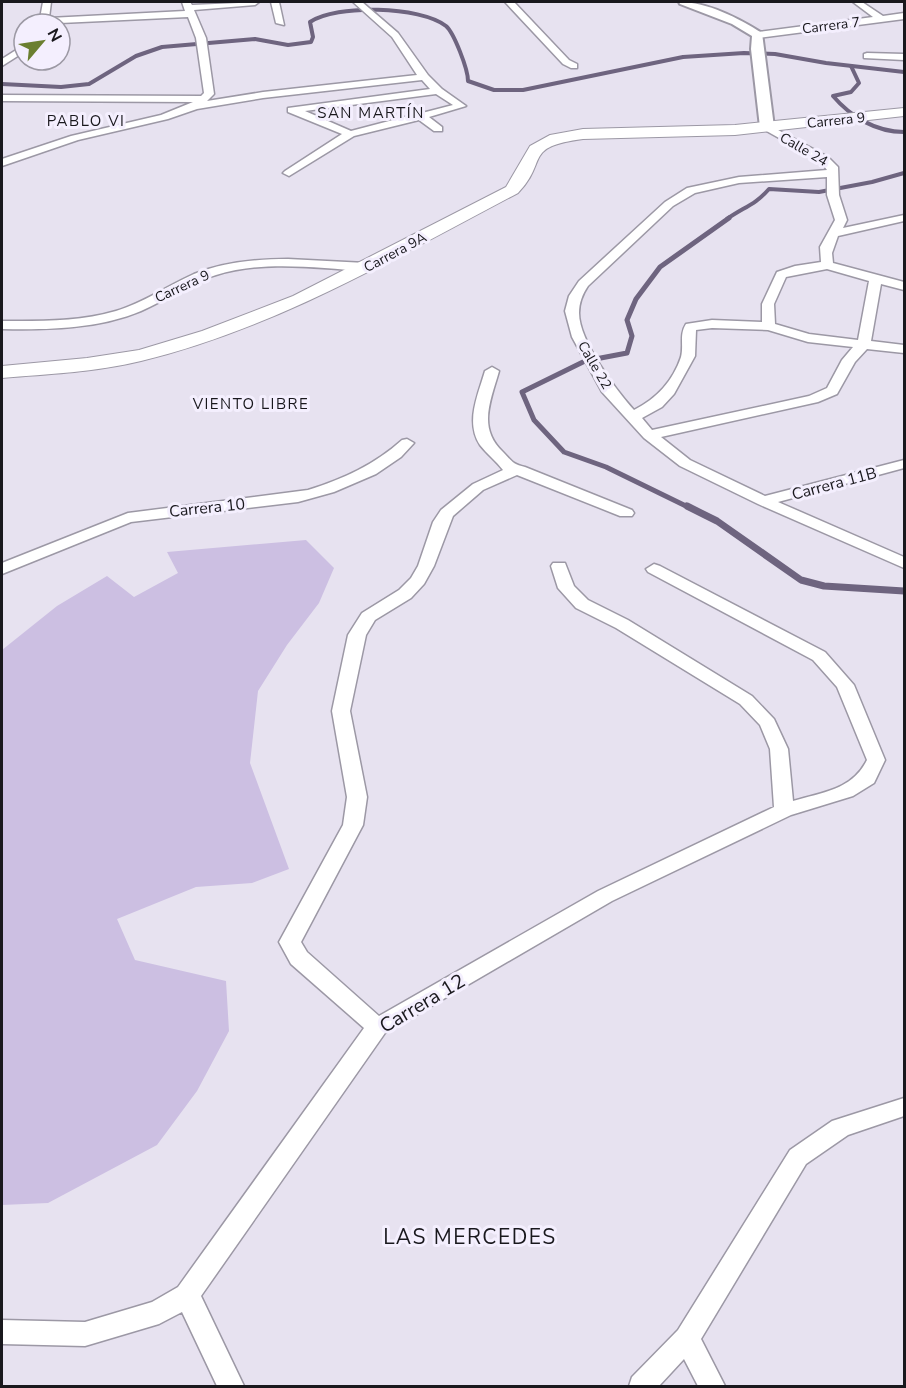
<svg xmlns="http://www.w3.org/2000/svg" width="906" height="1388" font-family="'Nunito Sans',sans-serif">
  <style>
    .green { fill: #ccbfe2 }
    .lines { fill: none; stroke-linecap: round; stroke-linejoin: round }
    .stream-far2 { stroke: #6e647f; stroke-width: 4 }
    .stream-far1 { stroke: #6e647f; stroke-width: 5 }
    .stream { stroke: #6e647f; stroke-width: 7 }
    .minor-casing { stroke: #9c98a5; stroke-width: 3 }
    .tertiary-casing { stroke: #9c98a5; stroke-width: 4 }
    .secondary-casing { stroke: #9c98a5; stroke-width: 2 }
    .minor { fill: #fff; fill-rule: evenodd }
    .tertiary { fill: #fff; fill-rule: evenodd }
    .secondary { fill: #fff; fill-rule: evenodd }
    .labels { text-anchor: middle; stroke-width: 6; stroke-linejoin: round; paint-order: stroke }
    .far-street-label { font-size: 14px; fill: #19181d; stroke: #f4effe }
    .far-neighbourhood-label { font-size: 15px; letter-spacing: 1.5px; fill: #19181d; stroke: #f4effe }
    .street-label { font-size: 16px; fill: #19181d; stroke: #f4effe }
    .near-street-label { font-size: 20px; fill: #19181d; stroke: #f4effe }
    .near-neighbourhood-label { font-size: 21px; letter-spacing: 1.5px; fill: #19181d; stroke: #f4effe }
  </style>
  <rect width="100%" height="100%" fill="#e7e2f0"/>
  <!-- green -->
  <polygon class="green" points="306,540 334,568 319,603 287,645 258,691 250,763 289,869 252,883 196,887 117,919 135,960 226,981 229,1031 197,1091 157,1145 48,1203 2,1205 2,650 57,606 107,576 134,597 178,573 167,552"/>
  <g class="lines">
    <!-- stream-far2 -->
    <g class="stream-far2">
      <path d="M 851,66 L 859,83 L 851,92 L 833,96 C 851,117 876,132 904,132"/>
      <path d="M 2,84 L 61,87 L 89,84 L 136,56 L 162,47 L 255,39 L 288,45 L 311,42 L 313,37 L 310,22 C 336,4 420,6 446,26 C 454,33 468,69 468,81 L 494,90 L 523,90 L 683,57 L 744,53 L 775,54 L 826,63 L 904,72"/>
      <path d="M 727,219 C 744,207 755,205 769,189 L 819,192 L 872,182 L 904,173"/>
    </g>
    <!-- stream-far1 -->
    <polyline class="stream-far1" points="690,508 606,467 564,452 534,420 522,392 585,361 627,353 632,336 627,320 636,299 660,267 729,218"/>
    <!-- stream -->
    <polyline class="stream" points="687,506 717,521 801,580 824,586 904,591"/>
    <!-- minor casing -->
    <g class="minor-casing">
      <g id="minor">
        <path d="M 43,2 L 51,2 L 49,18 L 185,11 L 182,2 L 190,2 L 192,5 L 259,2 L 255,5 L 194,10 L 206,38 L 214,94 L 207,101 L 263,92 L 417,75 L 392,37 L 353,2 L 362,2 L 398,33 L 428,75 L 442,89 L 466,106 L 429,117 L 442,127 L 442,131 L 434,131 L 419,120 L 354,136 L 289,176 L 283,173 L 285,171 L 342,134 L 288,112 L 288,108 L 430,89 L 422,80 L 263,98 L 197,109 L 168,119 L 78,140 L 2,166 L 2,159 L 71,136 L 161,115 L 193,102 L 2,101 L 2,95 L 201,96 L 204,93 L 196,38 L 188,17 L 39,24 ZM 436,94 L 453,105 L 422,113 L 417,109 L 409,109 L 408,111 L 412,115 L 351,131 L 305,111 Z"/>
        <polygon points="271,2 279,2 284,25 276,23"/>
        <polygon points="505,2 514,2 569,60 577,64 577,68 571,68 563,64"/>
        <polygon points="853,2 862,2 883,16 904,13 904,19 758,38 753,35 758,32 873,17"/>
        <polygon points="24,45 24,52 2,66 2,59"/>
        <polygon points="867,53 904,54 904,60 864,58 864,54"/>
        <path d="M 767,124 L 828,157 L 838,167 L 839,195 L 847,220 L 843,228 L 904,215 L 904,221 L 838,236 L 832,253 L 833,263 L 904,282 L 904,290 L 881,284 L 871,341 L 904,345 L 904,353 L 867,349 L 855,362 L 837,394 L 818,402 L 661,437 L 690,460 L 765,496 L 904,460 L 904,468 L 778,502 L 904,557 L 904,568 L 758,504 L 680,466 L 644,438 L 602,392 L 572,337 L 565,311 L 569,296 L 579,281 L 665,202 L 687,188 L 739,177 L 827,170 L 820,161 L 763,129 L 763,125 ZM 827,177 L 827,195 L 835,220 L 820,247 L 821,262 L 795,266 L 777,272 L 762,304 L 762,322 L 712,320 L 686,324 C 679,335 684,345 681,357 C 673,381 656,399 634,410 C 616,390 579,341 579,313 C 579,303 582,295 588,286 L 673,206 L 695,193 L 739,183 ZM 827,269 L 869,281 L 858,340 L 809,334 L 775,324 L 774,304 L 786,277 ZM 712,328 L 768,330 L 808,342 L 853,347 L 842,360 L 827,388 L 809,396 L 652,430 L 642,418 L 662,407 L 674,394 L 695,356 L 696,330 Z"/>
        <path d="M 288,259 L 366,263 L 372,267 L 366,271 C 317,268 263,260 216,275 C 189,283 167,300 141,311 C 98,329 48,330 2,329 L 2,321 C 40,321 79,322 116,311 C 143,303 167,286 194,274 C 224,262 256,259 288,259 Z"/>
        <path d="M 492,367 L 499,371 C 491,400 477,428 503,452 C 512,461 512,464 525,467 L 632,510 L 634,513 L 632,516 L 620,516 L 517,475 L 483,490 L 453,516 L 434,566 L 424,584 L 411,598 L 375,620 L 366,635 L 350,711 L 367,797 L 363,825 L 301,942 L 307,952 L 379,1016 L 598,891 L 774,807 L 770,749 L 760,725 L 740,704 L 616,628 L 576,608 L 558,588 L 551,566 L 553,563 L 565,563 L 574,586 L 588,600 L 628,620 L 752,696 L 774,719 L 788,749 L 793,801 C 823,792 852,790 867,760 L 837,687 L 813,660 L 648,572 L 646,569 L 654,564 L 660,566 L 825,652 L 854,685 L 885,760 L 874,783 L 853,796 L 791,815 L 612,901 L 385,1033 L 201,1296 L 244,1386 L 217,1386 L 182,1312 L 159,1324 L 85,1346 L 2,1344 L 2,1320 L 85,1322 L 152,1302 L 178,1287 L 364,1028 L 291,964 L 279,942 L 343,825 L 347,797 L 332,711 L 348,635 L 362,613 L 399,590 L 411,578 L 418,566 L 433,522 L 441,510 L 473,484 L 503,470 C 496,461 487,454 480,445 C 465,422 478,395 485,371 Z"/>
        <path d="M 407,439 L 414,443 L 401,457 L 376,474 L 334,492 L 298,502 L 131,522 L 2,574 L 2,563 L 128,513 L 308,490 C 343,479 374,465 402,440 Z"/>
        <polygon points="904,1098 904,1116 848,1135 806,1164 701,1339 725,1386 698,1386 684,1359 659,1386 629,1386 632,1377 678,1330 790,1150 832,1121"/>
      </g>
    </g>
    <!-- tertiary casing -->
    <g class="tertiary-casing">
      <path id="tertiary" d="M 679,2 C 708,2 738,18 762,33 L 774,127 L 772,130 L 762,130 L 760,127 L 751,49 L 752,36 L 732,24 L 680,4 Z"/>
    </g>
    <!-- secondary casing -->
    <g class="secondary-casing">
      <path id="secondary" d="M 904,108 L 904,116 L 735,135 L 583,139 C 522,147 549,161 518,193 C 396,257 276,328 141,361 C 96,372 48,374 2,378 L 2,366 L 87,358 L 139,350 L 202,331 L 293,296 L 506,187 L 530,146 L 550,135 L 583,129 L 735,125 Z"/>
    </g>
    <!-- minor -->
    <use href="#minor" class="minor"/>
    <!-- tertiary -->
    <use href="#tertiary" class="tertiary"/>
    <!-- secondary -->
    <use href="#secondary" class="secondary"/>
  </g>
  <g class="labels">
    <!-- far-street labels -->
    <g class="far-street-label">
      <text transform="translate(831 25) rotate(-7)" y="5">Carrera 7</text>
      <text transform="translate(836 120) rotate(-6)" y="5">Carrera 9</text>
      <text transform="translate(804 149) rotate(30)" y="5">Calle 24</text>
      <text transform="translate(395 252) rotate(-28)" y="5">Carrera 9A</text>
      <text transform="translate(182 286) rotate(-25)" y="5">Carrera 9</text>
      <text transform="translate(595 365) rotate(60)" y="5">Calle 22</text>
    </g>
    <!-- far-neighbourhood labels -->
    <g class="far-neighbourhood-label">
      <text x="371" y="118">SAN MARTÍN</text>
      <text x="86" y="126">PABLO VI</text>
      <text x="251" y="409">VIENTO LIBRE</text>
    </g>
    <!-- street labels -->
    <g class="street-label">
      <text transform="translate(834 483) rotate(-15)" y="6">Carrera 11B</text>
      <text transform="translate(207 507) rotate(-6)" y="6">Carrera 10</text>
    </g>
    <!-- near-street labels -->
    <g class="near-street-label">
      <text transform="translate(422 1003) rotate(-31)" y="7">Carrera 12</text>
    </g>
    <!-- near-neighbourhood labels -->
    <g class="near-neighbourhood-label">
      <text x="470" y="1244">LAS MERCEDES</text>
    </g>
  </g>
  <!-- border -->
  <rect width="906" height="1388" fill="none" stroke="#19181d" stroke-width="6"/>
  <!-- north arrow -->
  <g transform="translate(42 42) rotate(61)"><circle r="28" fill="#f4effe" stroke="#9c99a4" stroke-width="1.5"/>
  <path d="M0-4.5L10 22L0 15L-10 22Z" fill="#6b7f30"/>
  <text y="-9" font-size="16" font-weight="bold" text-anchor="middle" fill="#19181d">N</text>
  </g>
</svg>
